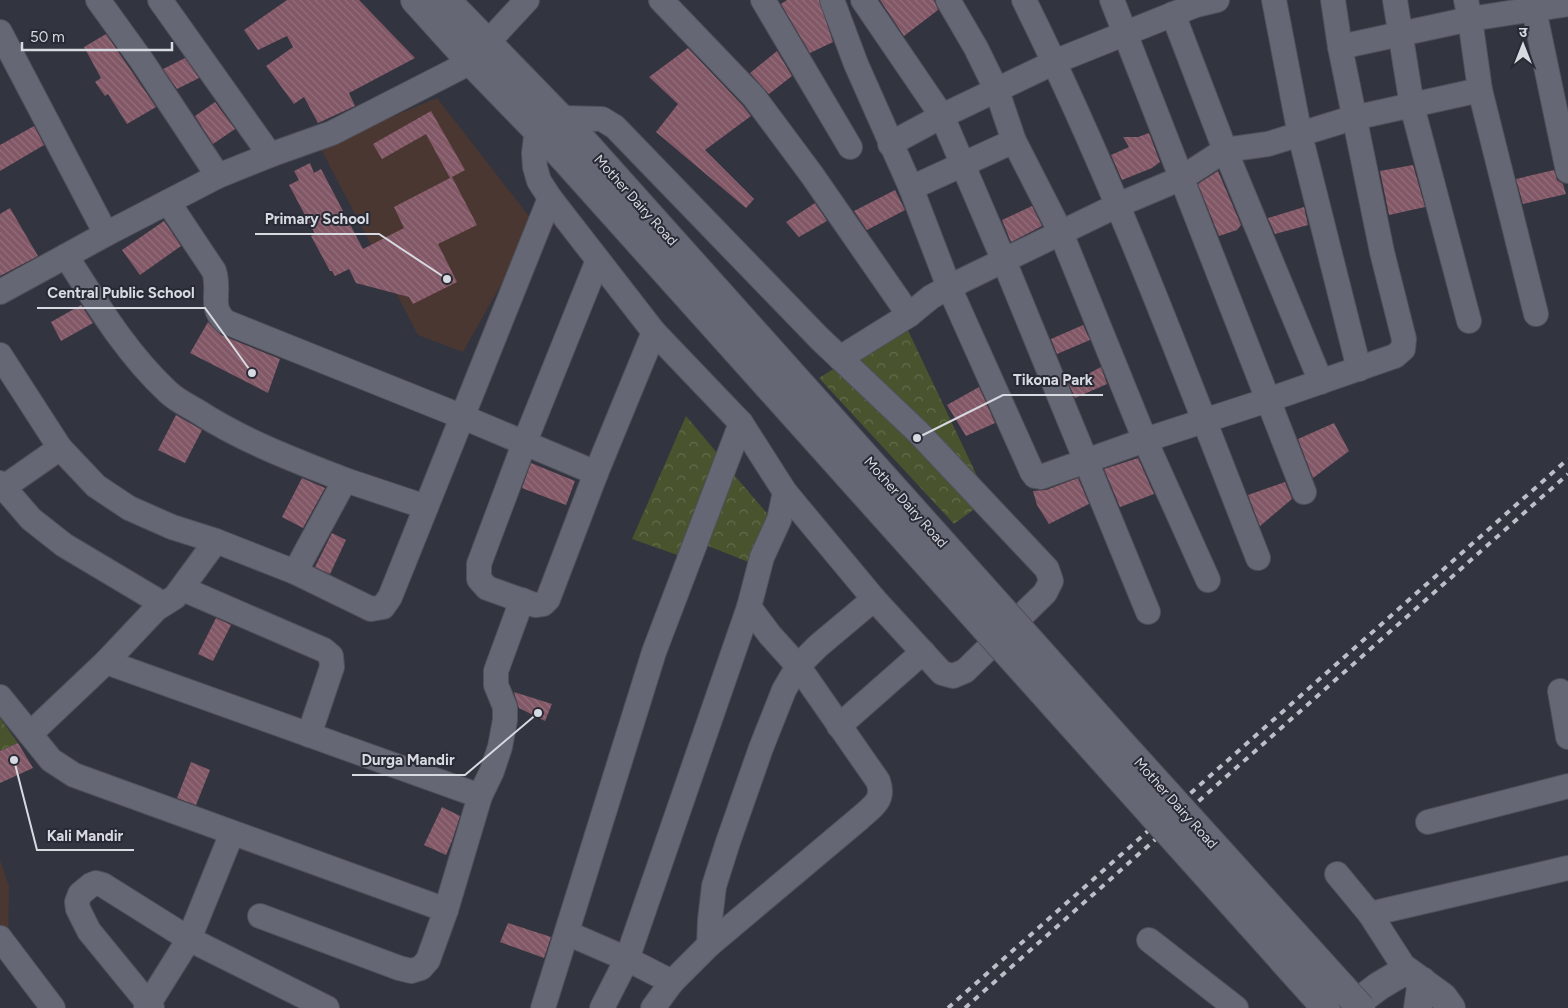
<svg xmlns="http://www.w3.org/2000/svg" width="1568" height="1008" font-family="Figtree,'Noto Sans Devanagari',sans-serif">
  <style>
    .education { fill: #4b3732 }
    .park { fill: url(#park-crowns) }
    .building { fill: url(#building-back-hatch) }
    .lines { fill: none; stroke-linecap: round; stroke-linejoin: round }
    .minor-casing { stroke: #4f505a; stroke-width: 26 }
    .tertiary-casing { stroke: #4f505a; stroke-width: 30 }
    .secondary-casing { stroke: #4f505a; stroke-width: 30 }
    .minor { stroke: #656774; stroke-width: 24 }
    .tertiary { stroke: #656774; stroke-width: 28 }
    .secondary { stroke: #656774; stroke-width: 28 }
    .rail { stroke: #bdbfc7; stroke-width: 4; stroke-dasharray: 6 6; stroke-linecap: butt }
    .secondary-bridge-casing { stroke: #4f505a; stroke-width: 30; stroke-linecap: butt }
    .secondary-bridge { stroke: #656774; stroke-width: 28 }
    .labels { text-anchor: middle; stroke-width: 4; stroke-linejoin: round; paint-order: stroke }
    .street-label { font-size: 14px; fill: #d8dae1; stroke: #282a35 }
    .leader { fill: none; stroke: #d8dae1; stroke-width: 2 }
    .callout-dot { fill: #d8dae1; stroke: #282a35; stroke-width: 2 }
    .callout-label { font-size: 15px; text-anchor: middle; font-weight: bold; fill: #d8dae1; stroke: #282a35; stroke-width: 4; stroke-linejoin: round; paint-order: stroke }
  </style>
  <defs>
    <pattern id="park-crowns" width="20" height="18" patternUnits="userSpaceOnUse" patternTransform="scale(1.25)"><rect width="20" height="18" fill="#49542e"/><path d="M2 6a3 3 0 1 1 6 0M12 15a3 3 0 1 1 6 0" fill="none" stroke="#626c4c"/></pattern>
    <pattern id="building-back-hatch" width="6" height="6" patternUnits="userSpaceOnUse" patternTransform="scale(1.25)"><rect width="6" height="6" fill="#825766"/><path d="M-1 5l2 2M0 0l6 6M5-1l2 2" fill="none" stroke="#936f7c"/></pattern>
  </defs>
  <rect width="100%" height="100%" fill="#32343f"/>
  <!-- education -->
  <g class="education">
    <polygon points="437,98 535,224 463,352 418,335 320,147"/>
    <polygon points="0,860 9,886 8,949 0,938"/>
  </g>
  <!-- park -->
  <g class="park">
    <polygon points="905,324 988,499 954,524 819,378"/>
    <polygon points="686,416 723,460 683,557 632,539"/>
    <polygon points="729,469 771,518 756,565 703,544"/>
    <polygon points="0,718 18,743 0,751"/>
  </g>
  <!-- building -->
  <g class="building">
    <polygon points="287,0 359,0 415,58 349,93 355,106 318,123 304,97 294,104 266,66 293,47 287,36 258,50 244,30"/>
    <polygon points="787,0 819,0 833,42 810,53 781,4"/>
    <polygon points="880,0 934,0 938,10 904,36"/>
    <polygon points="106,34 156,107 127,124 108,94 105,96 95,82 101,78 84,47"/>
    <polygon points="688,48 743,106 751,116 705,150 754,199 746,208 656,132 678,104 649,77"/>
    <polygon points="777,51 792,76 769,94 750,73"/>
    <polygon points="185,58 199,78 177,89 163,69"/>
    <polygon points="215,102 235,129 213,144 195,116"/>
    <polygon points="431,111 465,170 452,177 477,225 438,244 457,282 413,304 409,297 356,283 349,269 335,276 332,271 330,271 311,236 315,234 289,185 299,180 294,171 310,163 314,173 321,169 363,249 404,228 394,207 450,178 426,134 382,159 373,144"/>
    <polygon points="34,126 44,145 0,171 0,145"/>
    <polygon points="1149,133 1160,162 1152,168 1122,180 1111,155 1129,147 1123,137 1138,137"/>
    <polygon points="1413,165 1425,207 1389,215 1380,171"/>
    <polygon points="1554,170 1557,180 1563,184 1566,194 1523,204 1516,179"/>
    <polygon points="1218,171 1241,225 1237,230 1219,236 1198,184"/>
    <polygon points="895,190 905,210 867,230 854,211"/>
    <polygon points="815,203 827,221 799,237 786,222"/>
    <polygon points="1032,206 1042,226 1011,242 1002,220"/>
    <polygon points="1304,207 1308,225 1275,234 1268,218"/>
    <polygon points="10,208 38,256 0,276 0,214"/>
    <polygon points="164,221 181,246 140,275 122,250"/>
    <polygon points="81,305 93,323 61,341 51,322"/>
    <polygon points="208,322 221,335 280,359 268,393 190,353"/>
    <polygon points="1083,325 1090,340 1057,354 1051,339"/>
    <polygon points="1101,367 1107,384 1075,398 1069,384"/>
    <polygon points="979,387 995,423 966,436 947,405"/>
    <polygon points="176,415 202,430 185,463 158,450"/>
    <polygon points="1334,423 1349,451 1313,478 1298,439"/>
    <polygon points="1138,458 1154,494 1120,507 1104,469"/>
    <polygon points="531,463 575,481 566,505 522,488"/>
    <polygon points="302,478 325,488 303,528 282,517"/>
    <polygon points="1078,478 1089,504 1049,524 1037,505 1033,491 1046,490"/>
    <polygon points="1285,482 1292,499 1260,526 1248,495"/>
    <polygon points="332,533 346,540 330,574 315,567"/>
    <polygon points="216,618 231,625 213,661 198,654"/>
    <polygon points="514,692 552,704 545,721 519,708"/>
    <polygon points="18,743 33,768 0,783 0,751"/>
    <polygon points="191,762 210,770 196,805 177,798"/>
    <polygon points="442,807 460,816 452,841 446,855 424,845"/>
    <polygon points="508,923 551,937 544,958 500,942"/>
  </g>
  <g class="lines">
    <!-- minor casing -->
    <g class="minor-casing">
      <g id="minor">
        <polyline points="98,0 142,61 218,176"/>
        <polyline points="160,0 270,155"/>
        <polyline points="661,0 754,97 812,175 909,315"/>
        <polyline points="763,0 850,147"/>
        <polyline points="832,0 856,64 911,188 949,287 1032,472 1035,476 1041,477 1145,440 1268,400 1395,356 1403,349 1404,339 1382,252 1340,47 1333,0"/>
        <polyline points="863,0 942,116 1004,261 1148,612"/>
        <polyline points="948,0 976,48 997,91 1014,141 1061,233 1145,440 1208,580"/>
        <path d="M 1024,0 C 1114,181 1184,370 1258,558"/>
        <polyline points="1112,0 1304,492"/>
        <polyline points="1274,0 1300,135 1359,369"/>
        <polyline points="1395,0 1412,106 1469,321"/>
        <polyline points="1466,0 1470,19 1480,90 1536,314"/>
        <polyline points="1532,0 1568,171"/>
        <polyline points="1173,14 1225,150 1321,382"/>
        <path d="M 0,32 L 106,234 L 66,256 C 97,304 126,353 168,392 C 176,400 187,405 197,411 C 243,441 294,460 345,480 L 295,572"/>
        <polyline points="488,42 527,0"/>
        <polyline points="1340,47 1470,19 1568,4"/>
        <polyline points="537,128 534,153 535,167 539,181 550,198 654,332 741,423 785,492 874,599 942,673 953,676 965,671 1045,593 1051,581 1047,569 918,432 819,338 615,127 602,119 563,118"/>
        <polyline points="890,144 942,116 1059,60 1196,5 1217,0"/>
        <polyline points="911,188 1014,141"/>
        <path d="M 168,202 L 214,271 C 221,293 208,307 226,322 L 463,417 L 596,473"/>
        <polyline points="106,234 218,176 270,155 332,133 471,62"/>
        <polyline points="598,260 524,444 479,564 479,579 487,588 535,605 543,604 548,599 596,473 654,332"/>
        <polyline points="0,292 66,256"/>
        <polyline points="0,355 60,448 96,486 129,508 172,527 216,541 295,572 371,609 383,607 390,597 550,198"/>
        <polyline points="840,358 909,315 931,297 949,287 1118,205 1182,178 1225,150 1268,144 1349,119 1480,90"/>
        <polyline points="345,480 426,507"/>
        <polyline points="0,483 31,519 64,545 163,604"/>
        <polyline points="4,487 60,448"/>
        <polyline points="183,589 324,650 331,656 332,667 309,735"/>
        <polyline points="106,662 480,796"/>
        <polyline points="1560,691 1568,737"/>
        <polyline points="0,697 51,760 74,775 446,910"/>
        <polyline points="839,726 923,652"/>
        <polyline points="30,734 106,662 156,609 175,597 216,541"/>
        <polyline points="1428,822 1568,786"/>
        <polyline points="1337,874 1370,914 1406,970"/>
        <polyline points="1370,914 1568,868"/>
        <polyline points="260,916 399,968 411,971 421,968 428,960 446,910 480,796 492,771 500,747 505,720 505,707 496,685 496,671 522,600"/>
        <polyline points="567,933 627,959 672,982"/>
        <polyline points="0,938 53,1008"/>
        <polyline points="1149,940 1236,1008"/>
        <polyline points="709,945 710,920 714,886 728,842 761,748 784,690 798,666 818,646 874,599"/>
        <polyline points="146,1008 189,939 232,833"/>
        <polyline points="152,1008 89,931 78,909 77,902 80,894 91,885 96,883 103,885 189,939 327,1008"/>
        <polyline points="543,1008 654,652 741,423"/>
        <polyline points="602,1008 627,959 749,607 762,557 779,520 785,492"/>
        <path d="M 653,1008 L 672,982 L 709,945 L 860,818 C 873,806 885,800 878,781 L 798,666 L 770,635 L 749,607"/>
      </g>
    </g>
    <!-- tertiary casing -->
    <g class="tertiary-casing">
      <g id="tertiary">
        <polyline points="1350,1008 1379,986 1406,970 1443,997 1451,1008"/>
        <polyline points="1418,1008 1422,981"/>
      </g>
    </g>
    <!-- secondary casing -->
    <g class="secondary-casing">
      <g id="secondary">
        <polyline points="415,0 471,62 562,156"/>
        <polyline points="446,0 583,141"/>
      </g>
    </g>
    <!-- minor -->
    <use href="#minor" class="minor"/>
    <!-- tertiary -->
    <use href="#tertiary" class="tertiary"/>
    <!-- secondary -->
    <use href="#secondary" class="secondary"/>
    <!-- rail -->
    <g class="rail">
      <polyline points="948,1008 1568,459"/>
      <polyline points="965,1008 1568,474"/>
    </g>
    <!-- secondary-bridge casing -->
    <g class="secondary-bridge-casing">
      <g id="secondary-bridge">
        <polyline points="583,141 1123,745 1361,1008"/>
        <polyline points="562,156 1325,1007"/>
      </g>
    </g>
    <!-- secondary-bridge -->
    <use href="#secondary-bridge" class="secondary-bridge"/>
  </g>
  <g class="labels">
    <!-- street labels -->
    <g class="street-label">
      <text transform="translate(636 200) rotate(48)" y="5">Mother Dairy Road</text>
      <text transform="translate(906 502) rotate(48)" y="5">Mother Dairy Road</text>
      <text transform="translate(1176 803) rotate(48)" y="5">Mother Dairy Road</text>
    </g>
  </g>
  <!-- callouts -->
  <path class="leader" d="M447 279L379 234H255M252 373L205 308H37M917 438L1003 395H1103M538 713L465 775H352M14 760L37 850H134"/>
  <g class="callout-dot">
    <circle cx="447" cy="279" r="5"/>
    <circle cx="252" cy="373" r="5"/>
    <circle cx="917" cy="438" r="5"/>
    <circle cx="538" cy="713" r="5"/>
    <circle cx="14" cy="760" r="5"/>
  </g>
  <g class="callout-label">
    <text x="317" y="224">Primary School</text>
    <text x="121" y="298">Central Public School</text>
    <text x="1053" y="385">Tikona Park</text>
    <text x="408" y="765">Durga Mandir</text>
    <text x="85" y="841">Kali Mandir</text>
  </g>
  <!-- north arrow -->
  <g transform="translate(1523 45)" stroke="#282a35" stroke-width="4" paint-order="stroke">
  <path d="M0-4L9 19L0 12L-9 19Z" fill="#d8dae1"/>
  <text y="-8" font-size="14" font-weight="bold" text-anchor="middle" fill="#d8dae1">उ</text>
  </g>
  <!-- scale -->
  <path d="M22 42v8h150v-8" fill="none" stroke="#d8dae1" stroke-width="2.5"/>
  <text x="30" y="42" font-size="15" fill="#d8dae1" stroke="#282a35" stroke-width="4" paint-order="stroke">50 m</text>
</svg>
